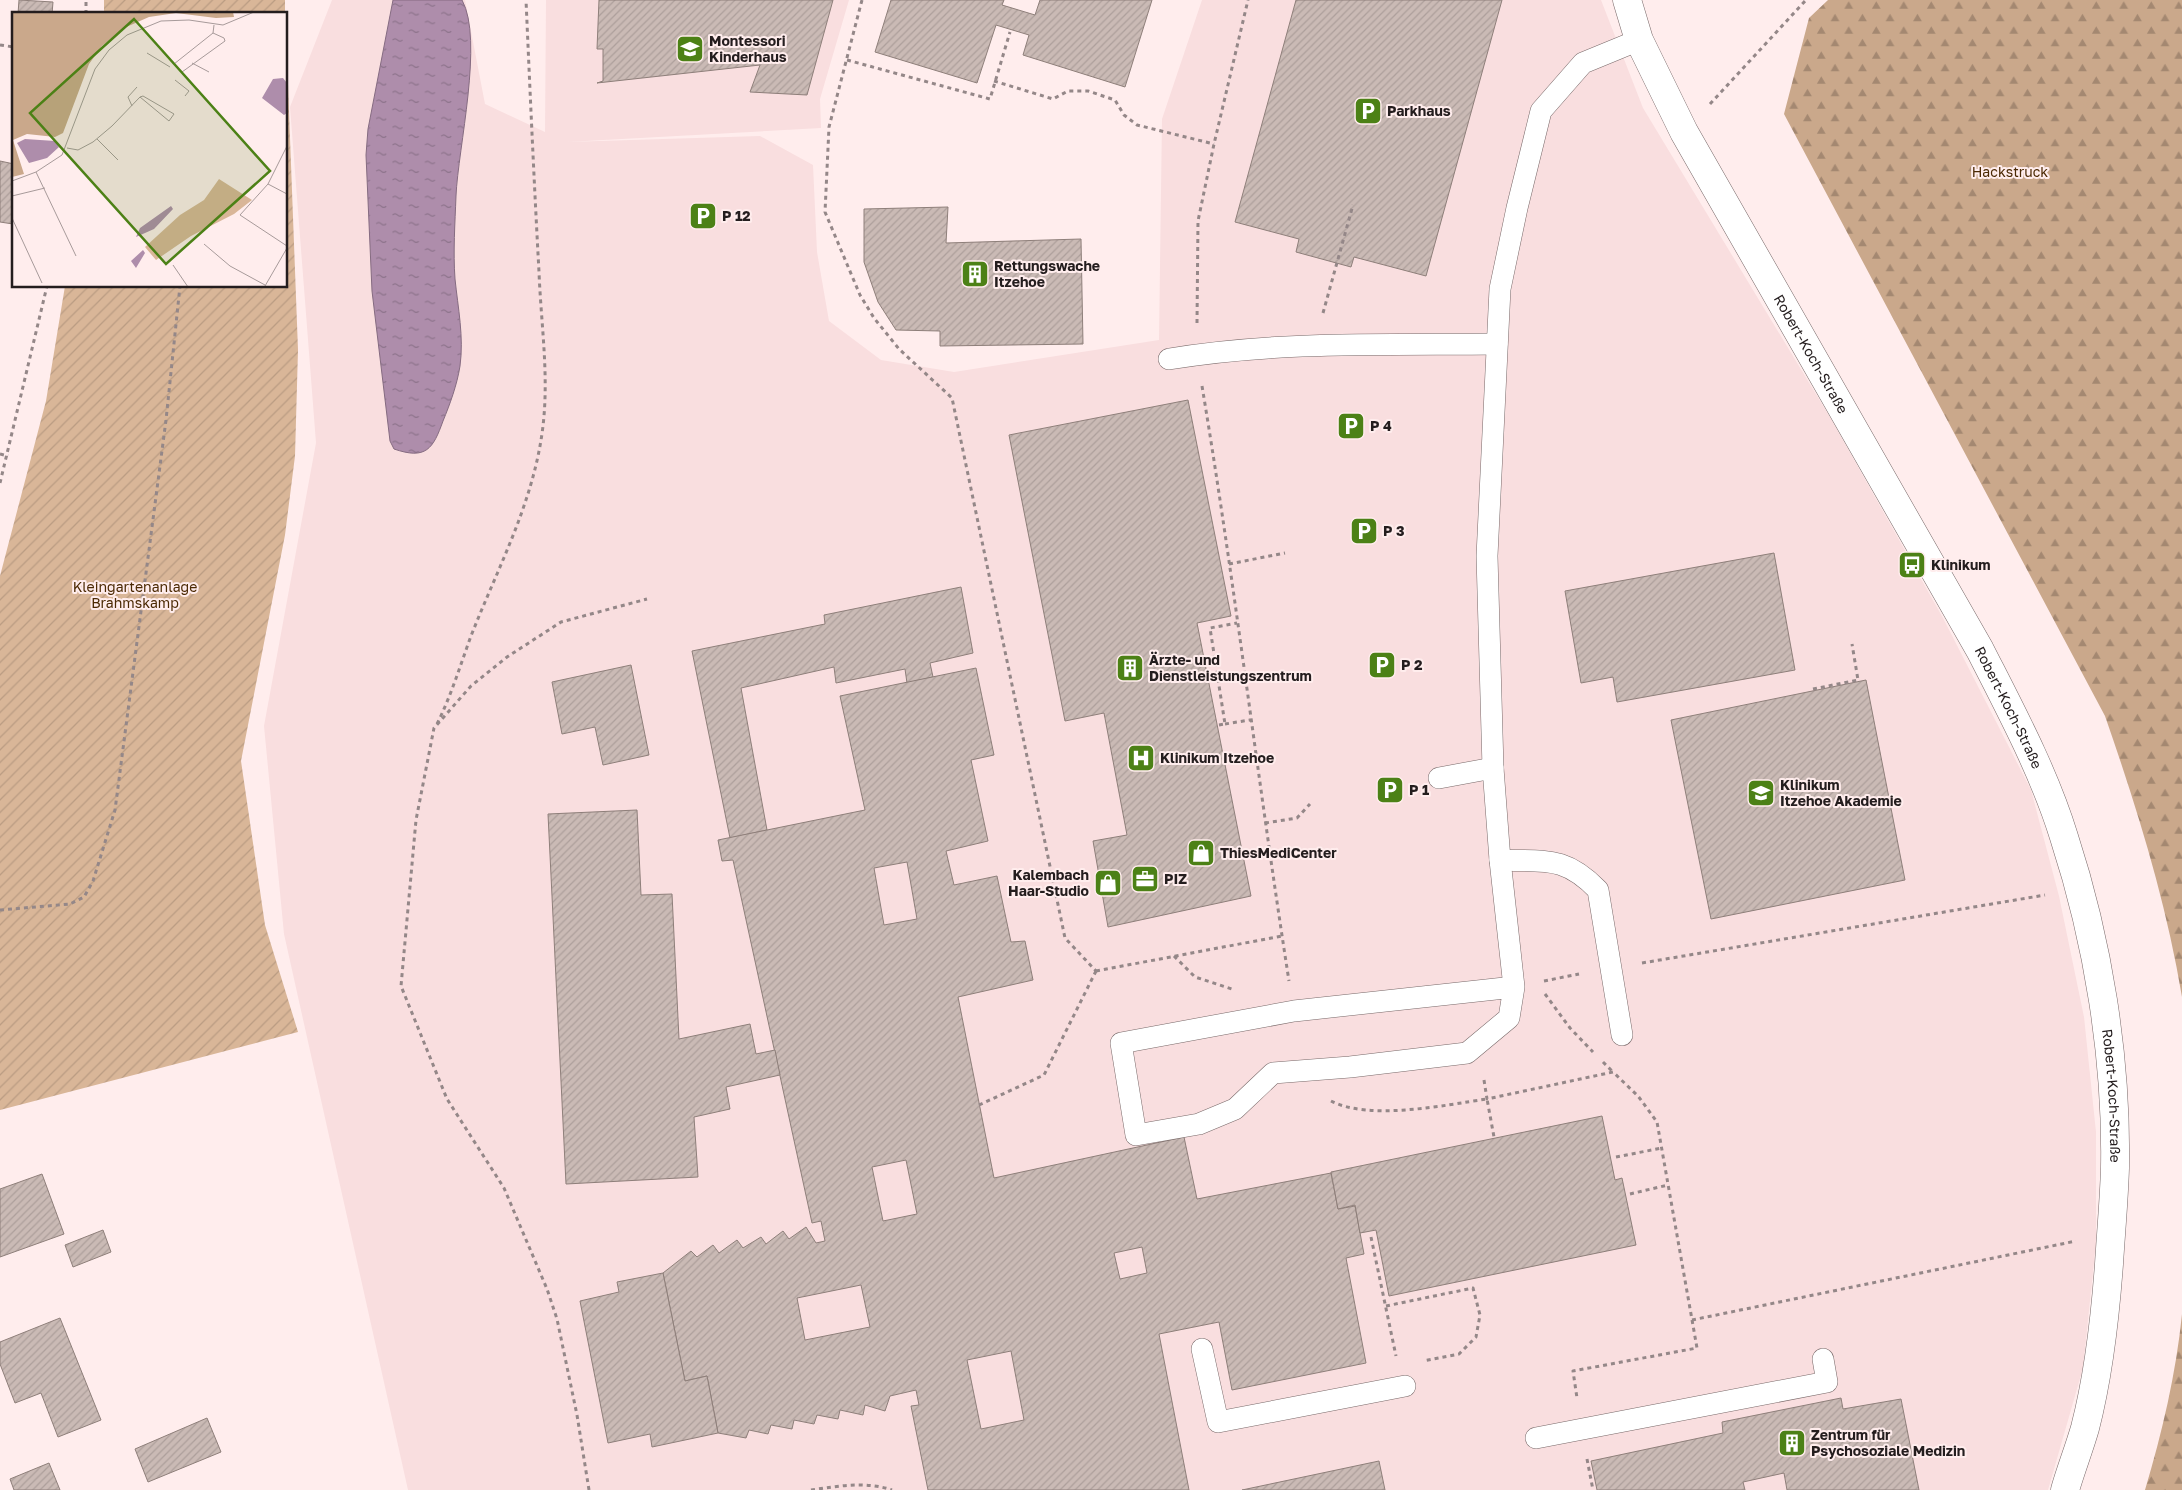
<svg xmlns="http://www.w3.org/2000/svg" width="2182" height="1490" font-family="'Golos Text',sans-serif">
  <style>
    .built { fill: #f9dedf }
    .forest { fill: url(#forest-firs) }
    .garden { fill: url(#garden-furrows) }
    .water { fill: url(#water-ripples); stroke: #856b81 }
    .building { fill: url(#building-hatch); stroke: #8e7f7a; fill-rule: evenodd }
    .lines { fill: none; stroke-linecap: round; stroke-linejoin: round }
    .lane-casing { stroke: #786969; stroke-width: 22 }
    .street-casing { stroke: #786969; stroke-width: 29 }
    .path { stroke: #948788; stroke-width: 3; stroke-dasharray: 4 4; stroke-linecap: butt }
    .lane { stroke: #fff; stroke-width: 21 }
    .street { stroke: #fff; stroke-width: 28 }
    .labels { text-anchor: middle; stroke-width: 4; stroke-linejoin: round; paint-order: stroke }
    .poi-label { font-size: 14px; font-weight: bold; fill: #241d1e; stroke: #ffeded; text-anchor: start }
    .park-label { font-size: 14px; fill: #4b2903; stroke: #ffeded }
    .street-label { font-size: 14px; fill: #241d1e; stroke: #ffeded }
    .inset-road { fill: none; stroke: #a79a9a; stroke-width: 1 }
    .view { fill: #4c8116; fill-opacity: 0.15; stroke: #4c8116; stroke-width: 2.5 }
    .inset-edge { fill: none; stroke: #241d1e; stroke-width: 2.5 }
  </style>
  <defs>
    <pattern id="forest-firs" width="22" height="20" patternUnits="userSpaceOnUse" patternTransform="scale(1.25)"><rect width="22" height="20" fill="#caa88b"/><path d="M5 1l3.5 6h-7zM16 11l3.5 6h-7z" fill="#a48871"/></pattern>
    <pattern id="garden-furrows" width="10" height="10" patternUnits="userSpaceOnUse" patternTransform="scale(1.25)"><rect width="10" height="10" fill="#d9b698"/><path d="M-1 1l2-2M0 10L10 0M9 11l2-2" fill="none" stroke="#ba9c83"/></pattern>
    <pattern id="water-ripples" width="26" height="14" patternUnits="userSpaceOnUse" patternTransform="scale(1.25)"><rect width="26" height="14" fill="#ae8dab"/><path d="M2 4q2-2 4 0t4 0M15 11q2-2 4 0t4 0" fill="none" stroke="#8d738b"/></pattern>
    <pattern id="building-hatch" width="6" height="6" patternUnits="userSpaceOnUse" patternTransform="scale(1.25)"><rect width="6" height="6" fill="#cabab5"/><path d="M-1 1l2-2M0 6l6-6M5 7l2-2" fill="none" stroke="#ad9f9b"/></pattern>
  </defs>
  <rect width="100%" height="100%" fill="#ffeded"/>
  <!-- built -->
  <polygon class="built" points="332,0 465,0 485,104 545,132 546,0 849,0 820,99 821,128 567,142 760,136 813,165 817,252 829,321 881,360 954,372 1159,340 1162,119 1202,0 1601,0 1643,108 1831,419 1943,618 2031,790 2059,896 2084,1017 2096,1132 2096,1243 2083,1368 2048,1490 408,1490 284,934 264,726 316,443 290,107"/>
  <!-- forest -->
  <g class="forest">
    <path d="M 1828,0 L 2182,0 L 2182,997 C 2166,901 2137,808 2105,716 L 1784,114 L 1809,18 Z"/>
    <path d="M 2182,1314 L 2182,1490 L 2145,1490 C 2162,1433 2176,1374 2182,1314 Z"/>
  </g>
  <!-- garden -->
  <g class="garden">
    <rect x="104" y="0" width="181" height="14"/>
    <polygon points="286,31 298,350 295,456 285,535 241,761 265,925 298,1032 0,1110 0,576 46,401 65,286 286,286"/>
  </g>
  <!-- water -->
  <path class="water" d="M 393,0 L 462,0 C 484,40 458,148 456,196 C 455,223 453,252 455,279 C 458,308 464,337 460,366 C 457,385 450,404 443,421 C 433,449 426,460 394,449 L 390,441 L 372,291 L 366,155 L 368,129 Z"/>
  <!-- building -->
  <g class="building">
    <polygon points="19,0 53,2 52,14 18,14"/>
    <polygon points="599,0 833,0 807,95 750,92 760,65 597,83 603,81 603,49 597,49"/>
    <polygon points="891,0 1004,0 1002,5 1035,15 1040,0 1152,0 1125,87 1023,55 1029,35 996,25 977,83 875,52"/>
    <polygon points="1296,0 1502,0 1426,276 1354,257 1351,267 1296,252 1299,239 1235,222"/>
    <polygon points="0,161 14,164 13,224 0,222"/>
    <polygon points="948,207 946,243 1081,239 1083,344 940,346 940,331 896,330 878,302 864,262 864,209"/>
    <polygon points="1188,400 1231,616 1197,623 1251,896 1108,927 1093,841 1127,835 1104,713 1065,721 1009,435"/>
    <polygon points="1774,553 1795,670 1617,702 1613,677 1581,683 1565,591"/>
    <polygon points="961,587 973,653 930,663 933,677 907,683 905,669 836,683 834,667 741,688 767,830 730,838 692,651 825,624 824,615"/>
    <polygon points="631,665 649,755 603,765 595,727 562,734 552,682"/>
    <path d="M 976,668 L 994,755 L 971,760 L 988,841 L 946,851 L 954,885 L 997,876 L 1011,942 L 1025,941 L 1033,980 L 958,997 L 994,1178 L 1184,1137 L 1197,1199 L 1331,1173 L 1338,1209 L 1355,1206 L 1364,1254 L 1346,1258 L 1366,1363 L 1232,1390 L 1219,1322 L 1159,1334 L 1189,1490 L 928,1490 L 911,1406 L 919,1405 L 916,1390 L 890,1396 L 885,1411 L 865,1405 L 863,1415 L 840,1410 L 838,1419 L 817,1415 L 814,1424 L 794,1420 L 792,1429 L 771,1425 L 768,1434 L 749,1430 L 746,1438 L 718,1433 L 707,1376 L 685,1381 L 663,1273 L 691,1251 L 697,1257 L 713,1245 L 719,1253 L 737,1240 L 743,1248 L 761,1237 L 766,1244 L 783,1231 L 789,1239 L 806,1227 L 816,1243 L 825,1241 L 821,1221 L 812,1223 L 733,860 L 722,861 L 718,840 L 865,810 L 840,696 ZM 907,862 L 917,919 L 884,925 L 874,868 ZM 906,1160 L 917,1214 L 883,1221 L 872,1167 ZM 1142,1247 L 1147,1273 L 1120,1279 L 1114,1253 ZM 861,1285 L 870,1327 L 805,1340 L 797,1298 ZM 1011,1351 L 1024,1420 L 981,1429 L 967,1360 Z"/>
    <polygon points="1866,680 1905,880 1711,919 1671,720"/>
    <polygon points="637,810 641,895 672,894 679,1039 750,1024 756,1054 775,1050 780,1075 726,1087 730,1109 694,1117 698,1177 566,1184 548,814"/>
    <polygon points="1602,1116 1615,1180 1622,1178 1636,1245 1389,1296 1376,1230 1360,1233 1355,1205 1338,1209 1331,1172"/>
    <polygon points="42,1174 64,1234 0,1257 0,1189"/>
    <polygon points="103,1230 111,1252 73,1267 65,1245"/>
    <polygon points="663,1273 685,1381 707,1376 718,1433 652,1447 650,1434 608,1443 580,1301 619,1292 617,1282"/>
    <polygon points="60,1318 101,1420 58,1437 41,1393 15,1403 0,1364 0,1342"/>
    <polygon points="1841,1398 1843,1409 1901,1399 1919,1490 1787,1490 1784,1473 1743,1482 1745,1490 1597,1490 1591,1461 1723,1433 1722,1422"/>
    <polygon points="207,1418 221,1452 148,1482 135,1449"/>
    <polygon points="1379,1461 1385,1490 1242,1490"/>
    <polygon points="49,1463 60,1490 14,1490 10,1479"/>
  </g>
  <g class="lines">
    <!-- lane casing -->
    <g class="lane-casing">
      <g id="lane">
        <path d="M 1169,359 C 1277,341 1388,345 1497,344"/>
        <polyline points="1439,778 1493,768"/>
        <path d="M 1500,860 C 1545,862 1564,855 1598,890 L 1622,1035"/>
        <polyline points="1514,987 1294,1011 1121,1043 1136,1135 1199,1124 1235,1109 1273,1073 1350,1067 1467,1053 1509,1018 1514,987 1500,860 1493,768 1487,556 1500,289 1517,208 1541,111 1583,63 1639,40"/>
        <polyline points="1202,1349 1218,1422 1405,1386"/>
        <polyline points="1536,1438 1827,1382 1823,1359"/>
      </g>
    </g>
    <!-- street casing -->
    <g class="street-casing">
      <g id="street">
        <path id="s1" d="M 1627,0 L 1639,40 L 1684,132 L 1980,650 C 2011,711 2044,772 2064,837 C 2098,941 2117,1058 2115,1168 C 2114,1200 2111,1232 2109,1264 C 2105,1319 2099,1374 2085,1428 C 2079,1449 2071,1469 2065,1490"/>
      </g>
    </g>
    <!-- path -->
    <g class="path">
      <polyline points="862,0 829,127 825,212 860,295 874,318 899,349 952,398 1065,938 1096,971"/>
      <polyline points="86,14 86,0"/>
      <polyline points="0,45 14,47"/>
      <polyline points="847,60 990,99 1010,32"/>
      <polyline points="994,81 1053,99 1068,91 1088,91 1115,100 1124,115 1137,125 1214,144"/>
      <polyline points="1710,104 1806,0"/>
      <polyline points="1323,313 1353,205"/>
      <polyline points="1197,323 1198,221 1214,144 1248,0"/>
      <path d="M 1202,386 C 1235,584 1258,783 1289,981"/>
      <polyline points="0,454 8,456"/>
      <polyline points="0,483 47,286"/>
      <polyline points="1229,564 1285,553"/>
      <polyline points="1813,689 1858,680 1852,644"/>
      <path d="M 437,724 C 451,696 460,666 471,636 C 498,567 534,502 543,426 C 549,374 541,324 539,272 C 534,181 530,91 526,0"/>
      <polyline points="1225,724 1250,720"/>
      <polyline points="1219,725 1225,724 1210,628 1237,623"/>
      <polyline points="1265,823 1297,818 1310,804"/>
      <polyline points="0,910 70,904 84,897 93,881 115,810 166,420 180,286"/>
      <polyline points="1174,956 1195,977 1232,989"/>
      <polyline points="1642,963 2045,895"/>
      <polyline points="1096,971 1282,936"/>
      <polyline points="1544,981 1579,974"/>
      <polyline points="1545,994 1570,1028 1593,1052"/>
      <polyline points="1603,1062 1613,1072"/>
      <polyline points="1484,1080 1487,1099 1613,1072 1638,1096 1657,1122 1697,1348 1573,1371 1577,1398"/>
      <path d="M 1331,1101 C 1370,1121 1445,1105 1487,1099 L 1494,1137"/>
      <polyline points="979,1105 1044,1075 1096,971"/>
      <polyline points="1616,1157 1662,1148"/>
      <polyline points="1630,1194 1668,1185"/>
      <polyline points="1371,1237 1396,1356"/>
      <polyline points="1386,1306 1473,1288 1480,1315 1476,1337 1459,1354 1423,1361"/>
      <polyline points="1692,1320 2076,1241"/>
      <polyline points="1587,1459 1593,1490"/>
      <polyline points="589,1490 577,1415 557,1319 547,1289 504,1188 447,1099 401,986 416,820 434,728 471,686 507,657 561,622 647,599"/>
      <path d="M 811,1490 C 839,1486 865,1481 892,1490"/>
    </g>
    <!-- lane -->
    <use href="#lane" class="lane"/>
    <!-- street -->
    <use href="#street" class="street"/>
  </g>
  <!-- icons -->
  <defs>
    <g id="school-square" transform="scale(1.4375)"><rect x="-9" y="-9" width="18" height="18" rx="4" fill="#4c8116" stroke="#ffeded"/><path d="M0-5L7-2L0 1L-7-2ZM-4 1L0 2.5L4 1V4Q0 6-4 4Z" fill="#fff"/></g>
    <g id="parking-square" transform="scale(1.4375)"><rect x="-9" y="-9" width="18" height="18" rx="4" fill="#4c8116" stroke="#ffeded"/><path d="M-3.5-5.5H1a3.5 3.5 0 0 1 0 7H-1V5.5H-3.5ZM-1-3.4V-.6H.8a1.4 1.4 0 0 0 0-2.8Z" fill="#fff"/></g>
    <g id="building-square" transform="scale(1.4375)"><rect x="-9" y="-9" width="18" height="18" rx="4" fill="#4c8116" stroke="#ffeded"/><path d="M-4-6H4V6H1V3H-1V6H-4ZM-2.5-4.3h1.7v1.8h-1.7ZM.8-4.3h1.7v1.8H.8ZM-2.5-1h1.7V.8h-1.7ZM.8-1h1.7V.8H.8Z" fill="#fff"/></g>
    <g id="bus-square" transform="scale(1.4375)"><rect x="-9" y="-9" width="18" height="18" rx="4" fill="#4c8116" stroke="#ffeded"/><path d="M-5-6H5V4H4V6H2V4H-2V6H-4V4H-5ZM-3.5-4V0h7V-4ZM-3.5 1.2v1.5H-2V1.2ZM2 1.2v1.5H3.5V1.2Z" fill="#fff"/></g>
    <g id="hospital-square" transform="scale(1.4375)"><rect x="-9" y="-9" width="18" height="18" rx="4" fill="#4c8116" stroke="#ffeded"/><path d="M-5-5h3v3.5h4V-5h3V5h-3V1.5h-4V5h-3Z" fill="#fff"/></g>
    <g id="shop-square" transform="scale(1.4375)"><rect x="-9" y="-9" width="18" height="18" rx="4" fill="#4c8116" stroke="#ffeded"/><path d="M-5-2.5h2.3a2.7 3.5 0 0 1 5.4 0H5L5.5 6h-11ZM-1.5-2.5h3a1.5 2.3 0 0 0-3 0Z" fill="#fff"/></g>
    <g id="office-square" transform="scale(1.4375)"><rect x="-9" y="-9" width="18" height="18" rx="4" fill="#4c8116" stroke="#ffeded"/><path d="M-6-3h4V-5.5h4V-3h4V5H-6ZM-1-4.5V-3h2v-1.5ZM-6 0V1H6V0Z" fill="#fff"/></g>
  </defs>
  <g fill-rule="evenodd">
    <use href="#school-square" x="690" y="49"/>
    <use href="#parking-square" x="1368" y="111"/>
    <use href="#parking-square" x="703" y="216"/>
    <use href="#building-square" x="975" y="274"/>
    <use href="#parking-square" x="1351" y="426"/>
    <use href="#parking-square" x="1364" y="531"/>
    <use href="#bus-square" x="1912" y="565"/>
    <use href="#parking-square" x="1382" y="665"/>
    <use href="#building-square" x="1130" y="668"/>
    <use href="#hospital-square" x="1141" y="758"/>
    <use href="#parking-square" x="1390" y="790"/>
    <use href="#school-square" x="1761" y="793"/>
    <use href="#shop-square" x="1201" y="853"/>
    <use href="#office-square" x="1145" y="879"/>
    <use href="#shop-square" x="1108" y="883"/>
    <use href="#building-square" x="1792" y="1443"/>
  </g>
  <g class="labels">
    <!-- poi labels -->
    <g class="poi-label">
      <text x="709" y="46">Montessori<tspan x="709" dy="16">Kinderhaus</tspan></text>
      <text x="1387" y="116">Parkhaus</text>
      <text x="722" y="221">P 12</text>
      <text x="994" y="271">Rettungswache<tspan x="994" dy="16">Itzehoe</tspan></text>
      <text x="1370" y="431">P 4</text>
      <text x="1383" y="536">P 3</text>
      <text x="1931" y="570">Klinikum</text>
      <text x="1149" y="665">Ärzte- und<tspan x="1149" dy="16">Dienstleistungszentrum</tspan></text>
      <text x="1401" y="670">P 2</text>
      <text x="1160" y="763">Klinikum Itzehoe</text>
      <text x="1780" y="790">Klinikum<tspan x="1780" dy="16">Itzehoe Akademie</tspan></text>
      <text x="1409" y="795">P 1</text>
      <text x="1220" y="858">ThiesMediCenter</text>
      <text x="1089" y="880" text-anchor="end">Kalembach<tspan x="1089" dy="16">Haar-Studio</tspan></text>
      <text x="1164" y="884">PIZ</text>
      <text x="1811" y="1440">Zentrum für<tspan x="1811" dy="16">Psychosoziale Medizin</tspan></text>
    </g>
    <!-- park labels -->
    <g class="park-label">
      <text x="2010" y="177">Hackstruck</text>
      <text x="135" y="592">Kleingartenanlage<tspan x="135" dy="16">Brahmskamp</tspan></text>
    </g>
    <!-- street labels -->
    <g class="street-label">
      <text dy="5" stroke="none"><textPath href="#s1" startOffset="400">Robert-Koch-Straße</textPath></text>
      <text dy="5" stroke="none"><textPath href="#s1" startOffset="805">Robert-Koch-Straße</textPath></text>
      <text dy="5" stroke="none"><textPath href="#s1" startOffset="1210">Robert-Koch-Straße</textPath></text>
    </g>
  </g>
  <!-- overview -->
  <g transform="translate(12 12)">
    <rect width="275" height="275" fill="#ffeded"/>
    <path d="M 0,0 L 221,0 L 222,5 L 204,6 L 164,1 L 137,5 L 112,16 L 90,34 L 77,52 L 51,121 L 43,125 L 15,122 L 1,128 L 12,162 L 0,165 Z" fill="#caa88b"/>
    <path d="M 207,167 L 240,188 L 222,202 L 179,224 L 144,248 L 133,235 L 168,203 L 192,188 Z" fill="#d9b698"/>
    <path d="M 271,66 L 275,71 L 275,101 L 272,103 L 250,86 L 261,67 ZM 13,127 L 43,129 L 47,135 L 35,146 L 17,151 L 5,131 ZM 159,194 L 161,197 L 142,217 L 124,225 L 128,216 ZM 131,238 L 133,241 L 124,256 L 119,249 Z" fill="#ae8dab"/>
    <path class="inset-road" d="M 135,41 L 158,55M 180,51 L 197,60M 162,52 L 201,21 L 202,13M 170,60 L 213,29 L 212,26 L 201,21M 163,68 L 177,79 L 173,84M 120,94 L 116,85 L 125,75M 85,127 L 106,148M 275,134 L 256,172 L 228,203 L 275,234M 55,136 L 66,138 L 81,130 L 100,114 L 128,85 L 131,84 L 162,102 L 157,109 L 128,85M 24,160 L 64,244M 0,169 L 24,160 L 50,143 L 83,57 L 97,38 L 115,23 L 149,9 L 177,8 L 211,13 L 242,0M 256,172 L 275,182M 0,184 L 33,176M 0,206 L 30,271M 192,232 L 218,254 L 253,273M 161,253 L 176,275M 253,274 L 275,236"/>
    <path class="view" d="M 122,7 L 258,159 L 154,252 L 18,101 Z"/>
    <rect width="275" height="275" class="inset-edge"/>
  </g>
</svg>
